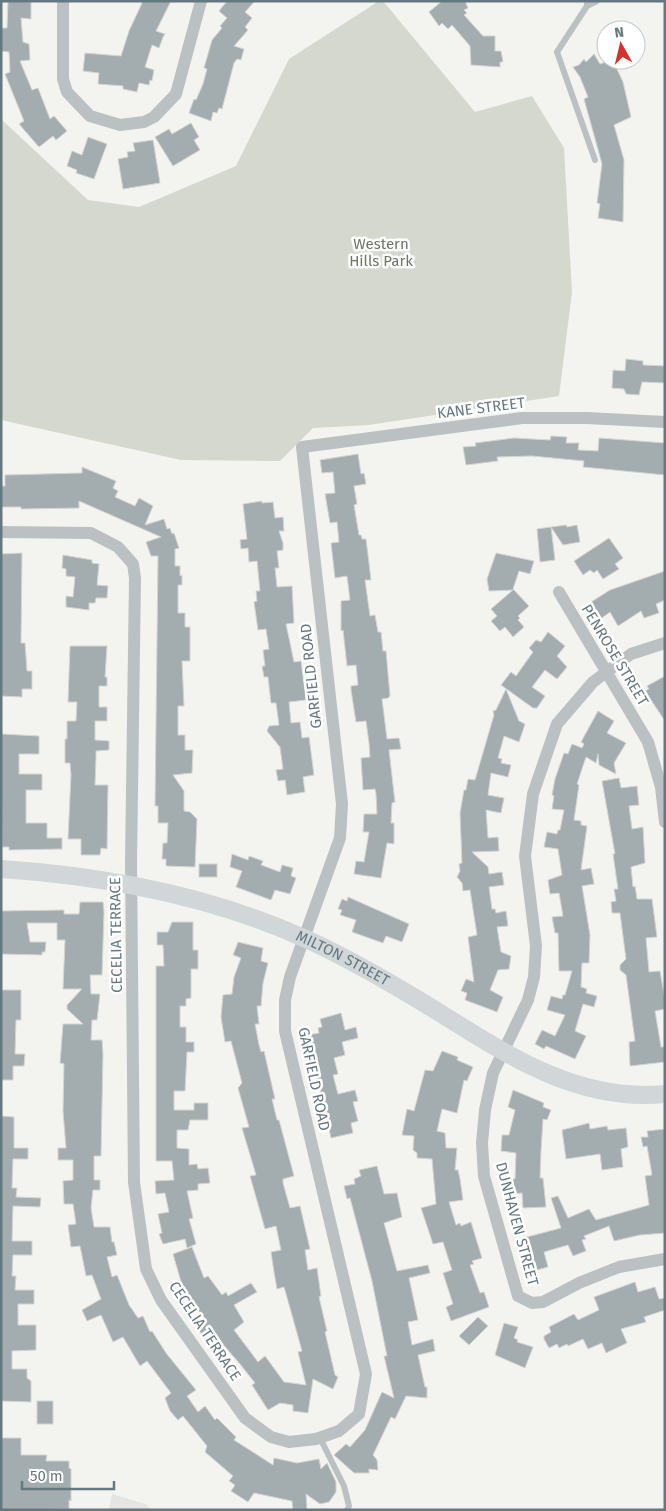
<svg xmlns="http://www.w3.org/2000/svg" width="666" height="1511" font-family="'Fira Sans',sans-serif">
  <style>
    .built { fill: #e4e4e3 }
    .green { fill: #d4d8cf }
    .building { fill: #a3acaf; stroke: #d5d4d2 }
    .lines { fill: none; stroke-linecap: round; stroke-linejoin: round }
    .service { stroke: #bbc0c2; stroke-width: 6 }
    .minor { stroke: #bbc0c2; stroke-width: 12 }
    .secondary { stroke: #d1d6d9; stroke-width: 18 }
    .labels { text-anchor: middle; stroke-width: 5; stroke-linejoin: round; paint-order: stroke }
    .park-label { font-size: 15px; fill: #6b7663; stroke: #fff }
    .street-label { font-size: 15px; fill: #65787f; stroke: #fff }
  </style>
  <rect width="100%" height="100%" fill="#f3f3f0"/>
  <!-- built -->
  <polygon class="built" points="112,1494 145,1504 151,1510 109,1510"/>
  <!-- green -->
  <polygon class="green" points="379,1 383,1 475,112 532,96 564,148 572,292 559,396 369,425 313,428 280,461 181,460 1,420 1,113 3,121 88,200 139,207 236,166 289,59"/>
  <!-- building -->
  <g class="building">
    <polygon points="8,1 31,2 31,19 21,18 23,42 29,44 30,60 20,61 32,90 38,88 50,119 54,116 67,131 56,140 53,136 39,147 19,124 24,121 5,74 10,72 9,52 1,51 1,28 7,28"/>
    <polygon points="143,1 171,1 156,31 165,34 163,37 159,48 152,45 145,67 154,70 152,81 150,80 149,85 139,83 137,92 123,89 123,86 98,84 99,73 83,71 85,53 121,56 129,31"/>
    <polygon points="227,1 255,1 245,12 252,18 245,27 248,30 234,46 244,49 241,60 237,59 234,63 222,109 219,108 217,113 213,112 211,121 189,113 194,99 196,100 203,84 207,69 204,68 212,40 222,28 220,26 227,18 219,11"/>
    <polygon points="442,1 465,1 468,8 464,10 467,13 464,15 483,36 495,36 495,51 501,51 503,62 500,62 500,67 471,65 470,46 452,25 448,29 442,23 439,26 429,12"/>
    <polygon points="594,54 600,64 611,60 633,60 616,67 623,82 631,117 614,125 624,160 623,222 598,218 600,204 597,203 602,164 584,99 588,97 580,77 573,67 579,65 584,59 586,62"/>
    <polygon points="191,123 199,137 194,140 200,150 173,166 155,137 169,129 172,134"/>
    <polygon points="88,137 107,144 94,179 76,173 77,170 67,166 72,151 82,155"/>
    <polygon points="153,140 160,183 123,189 118,159 128,157 127,152 135,151 133,143"/>
    <polygon points="626,359 643,361 643,365 665,366 665,383 642,382 639,395 626,394 624,389 612,388 613,370 625,371"/>
    <polygon points="551,436 567,437 566,443 579,443 578,450 598,451 599,438 665,443 665,475 583,467 584,461 532,456 497,457 498,461 466,465 463,447 476,446 475,443 514,438 550,440"/>
    <polygon points="358,454 361,474 364,473 366,484 354,486 357,504 354,505 359,535 361,535 362,539 366,539 369,563 371,580 365,580 370,616 375,615 378,632 381,632 383,651 386,651 390,696 388,698 382,699 387,739 399,738 401,749 389,750 395,802 392,803 391,823 394,823 394,844 387,843 381,878 354,874 356,861 364,862 369,832 363,832 364,814 377,814 376,794 375,789 363,790 361,758 370,757 369,743 366,721 356,722 351,690 351,686 358,685 356,665 347,666 343,630 341,631 341,601 350,600 347,576 335,578 331,543 339,542 337,522 330,523 325,494 335,493 333,472 322,473 320,460"/>
    <polygon points="82,467 116,481 113,488 118,491 115,497 135,506 139,498 153,506 145,525 164,519 167,529 170,528 172,534 174,533 179,548 175,549 175,566 180,566 180,576 182,575 182,585 178,585 178,613 185,613 185,627 190,627 190,661 182,661 184,706 178,706 178,735 185,735 185,750 193,750 192,773 173,775 184,791 184,811 190,812 197,819 195,867 166,866 166,859 162,859 163,843 167,843 168,823 158,823 158,806 155,806 158,556 151,556 146,542 161,537 79,501 79,508 21,509 21,507 1,507 1,486 5,486 5,475 82,473"/>
    <polygon points="262,501 262,503 273,502 275,518 283,517 284,531 279,531 283,543 283,550 277,551 279,568 275,568 277,587 292,586 294,623 286,624 294,662 301,661 306,700 289,702 291,723 300,722 302,738 309,737 314,775 303,777 305,792 287,795 285,780 278,781 276,770 283,769 280,747 267,731 269,726 279,725 276,703 271,703 268,677 264,677 262,666 265,666 263,650 269,649 266,629 258,630 254,602 257,601 256,591 260,591 257,561 249,562 248,548 241,549 240,540 247,539 243,504"/>
    <polygon points="566,525 567,527 577,525 580,542 563,545 551,527"/>
    <polygon points="551,527 555,560 540,562 537,529"/>
    <polygon points="609,538 623,558 615,564 619,569 603,579 597,570 594,573 590,570 583,575 574,561"/>
    <polygon points="22,553 21,643 25,643 27,671 32,671 32,689 22,689 22,697 1,696 1,554"/>
    <polygon points="496,553 534,561 530,574 519,571 513,589 529,606 518,616 520,618 518,620 524,627 513,637 505,627 500,631 491,621 497,616 491,609 513,590 489,591 487,579"/>
    <polygon points="63,555 92,560 92,563 99,564 97,585 108,586 107,598 96,598 95,603 89,603 89,610 66,607 66,596 73,597 75,577 66,576 66,569 62,568"/>
    <polygon points="665,571 665,600 656,604 659,613 644,618 641,611 618,626 610,612 599,620 588,604 610,590"/>
    <polygon points="548,632 565,646 557,656 567,667 557,679 545,670 532,687 545,696 537,708 533,708 501,685 511,672 516,676 533,652 529,648 536,640 541,642"/>
    <polygon points="70,646 107,646 105,677 107,677 107,686 99,686 99,707 107,707 107,721 95,721 95,740 109,741 109,750 96,751 96,757 95,785 108,785 107,849 101,848 100,855 81,855 81,839 68,839 71,775 70,763 65,763 65,739 67,739 67,721 76,721 77,702 68,702"/>
    <polygon points="665,676 665,721 645,691 649,689 647,686"/>
    <polygon points="506,689 519,721 525,724 519,742 504,736 498,758 502,759 501,763 511,765 508,777 491,773 488,795 504,798 501,813 486,810 488,838 498,837 499,851 472,852 488,867 489,874 502,872 504,885 489,887 492,909 495,909 496,913 506,911 508,926 497,927 501,952 511,956 509,969 498,970 490,990 503,997 497,1012 465,1000 467,993 461,991 466,979 474,982 468,937 477,935 470,890 463,891 462,883 457,877 460,871 459,864 462,863 460,813 464,790 466,790 468,779 475,780 494,715 493,711 496,710"/>
    <polygon points="598,711 614,721 607,733 626,743 614,763 616,774 599,765 598,754 596,763 586,757 577,784 579,785 574,820 581,821 581,825 587,826 581,870 591,868 594,884 582,886 590,935 589,963 582,963 581,987 587,989 586,993 597,996 594,1007 583,1004 575,1031 586,1036 575,1059 546,1046 544,1049 535,1044 542,1030 555,1036 565,1015 547,1010 551,996 562,999 563,995 565,995 572,971 559,971 558,933 555,933 552,917 563,916 559,893 550,894 548,880 562,875 558,849 544,847 547,832 557,834 558,830 560,830 564,810 552,809 554,796 552,795 555,779 564,753 568,754 572,744 582,748 584,744 581,742"/>
    <polygon points="1,734 39,736 39,754 19,754 19,774 42,774 42,790 26,790 26,823 47,823 47,838 62,838 62,849 9,850 9,847 2,847"/>
    <polygon points="619,778 621,788 637,786 639,805 629,806 632,829 643,827 645,863 631,867 633,887 635,886 637,899 652,899 657,937 646,938 649,972 660,971 665,1000 665,1009 655,1011 661,1047 665,1047 665,1062 630,1066 629,1042 635,1041 626,975 620,970 620,965 626,959 620,913 612,913 611,902 616,901 614,889 618,889 613,854 615,854 602,781"/>
    <polygon points="232,854 248,860 249,856 263,861 261,865 280,872 282,865 293,868 291,876 296,878 290,894 275,890 271,900 236,887 242,871 230,867"/>
    <rect x="199" y="864" width="18" height="13"/>
    <polygon points="348,897 409,924 402,942 386,936 383,943 352,932 356,920 340,915 342,910 338,909 342,899 347,901"/>
    <polygon points="80,902 103,902 104,912 102,975 90,975 91,994 100,994 97,1020 92,1020 91,1040 102,1040 103,1054 101,1156 94,1156 94,1180 100,1180 100,1190 93,1190 91,1208 94,1227 110,1227 112,1242 114,1242 117,1255 107,1257 112,1277 117,1275 129,1305 138,1318 143,1316 150,1332 152,1331 166,1353 196,1390 187,1396 198,1412 205,1406 215,1420 217,1418 236,1437 234,1440 273,1465 274,1458 297,1463 319,1459 321,1469 327,1463 336,1482 336,1492 329,1502 320,1504 306,1494 307,1510 293,1510 292,1501 254,1493 248,1502 231,1491 235,1485 229,1481 233,1476 205,1452 207,1446 183,1416 178,1420 170,1411 165,1398 171,1393 147,1361 140,1366 123,1337 113,1342 101,1315 87,1321 82,1310 101,1299 92,1275 86,1276 80,1246 71,1247 68,1225 76,1224 73,1204 64,1204 63,1181 73,1180 73,1160 58,1160 58,1148 66,1148 63,1111 64,1064 60,1063 63,1024 83,1024 67,1009 67,1005 82,989 63,989 65,940 57,940 57,923 27,923 30,942 46,942 45,952 42,952 42,955 1,954 1,911 64,910 64,914 79,914"/>
    <polygon points="172,922 193,922 193,950 198,950 198,969 191,969 191,998 186,999 186,1006 180,1006 180,1027 186,1027 186,1042 194,1042 194,1052 187,1052 185,1091 174,1091 174,1110 194,1110 194,1103 208,1103 208,1120 190,1120 188,1130 177,1130 177,1148 189,1149 189,1165 197,1164 198,1169 208,1168 210,1183 198,1184 198,1190 187,1191 193,1218 189,1219 196,1244 187,1248 185,1239 163,1244 159,1234 162,1233 158,1214 169,1212 165,1193 156,1194 155,1181 174,1180 172,1161 156,1161 156,966 164,966 163,945 157,945 157,932 168,932"/>
    <polygon points="238,942 263,948 261,961 268,963 263,983 261,1006 257,1006 259,1024 255,1024 259,1045 261,1052 264,1051 275,1099 272,1099 277,1120 279,1120 294,1176 283,1179 283,1183 290,1208 300,1206 310,1249 305,1250 308,1270 317,1268 321,1296 319,1297 327,1331 325,1332 335,1375 338,1377 333,1389 313,1379 308,1413 293,1411 293,1405 280,1403 268,1410 252,1385 255,1383 240,1364 220,1341 212,1347 204,1337 195,1326 204,1319 182,1285 173,1254 192,1247 204,1278 208,1276 222,1295 226,1292 228,1296 251,1283 257,1292 234,1305 244,1322 234,1330 258,1362 265,1356 284,1382 306,1385 298,1352 302,1351 292,1315 284,1287 277,1289 274,1272 271,1252 281,1250 276,1226 265,1229 250,1176 256,1175 242,1128 249,1127 238,1088 242,1083 231,1041 225,1042 221,1017 223,995 232,994 234,977 241,958 233,955"/>
    <polygon points="1,990 21,990 21,1020 16,1020 15,1054 25,1054 24,1066 13,1066 13,1080 1,1080"/>
    <polygon points="341,1013 345,1030 356,1027 358,1038 342,1042 345,1055 334,1058 338,1074 333,1075 338,1094 355,1090 358,1101 353,1102 358,1121 351,1123 353,1133 331,1138 308,1035 319,1033 318,1028 322,1027 320,1019"/>
    <polygon points="442,1051 458,1057 457,1060 473,1067 467,1081 464,1080 457,1113 442,1109 437,1131 445,1133 446,1148 457,1148 455,1170 458,1170 460,1179 463,1200 449,1202 456,1225 460,1223 461,1226 471,1222 482,1258 472,1261 474,1264 470,1265 480,1293 484,1292 489,1307 451,1321 446,1307 453,1304 443,1273 452,1270 443,1242 433,1244 421,1208 436,1204 432,1159 417,1158 417,1153 413,1150 414,1136 402,1135 407,1109 414,1111 425,1070 433,1071"/>
    <polygon points="513,1090 544,1103 543,1107 551,1110 547,1120 543,1119 541,1151 540,1178 543,1178 546,1207 523,1208 522,1193 511,1194 510,1179 515,1179 516,1153 501,1151 502,1135 509,1135 515,1110 508,1107"/>
    <polygon points="1,1116 14,1117 14,1148 28,1148 28,1159 13,1159 12,1188 17,1188 16,1197 41,1198 40,1207 13,1206 12,1241 32,1241 32,1255 13,1255 12,1276 16,1276 15,1290 34,1290 34,1304 18,1304 18,1325 36,1325 36,1350 12,1351 12,1369 27,1369 27,1378 31,1381 31,1402 1,1401"/>
    <polygon points="589,1123 590,1129 607,1126 608,1130 626,1128 628,1147 621,1149 623,1167 602,1170 600,1154 566,1159 562,1130"/>
    <polygon points="665,1129 665,1233 640,1235 614,1241 609,1226 584,1236 586,1239 582,1240 586,1251 573,1256 568,1245 544,1252 548,1267 533,1271 523,1238 561,1228 551,1198 558,1196 568,1218 589,1209 596,1220 649,1205 645,1176 652,1175 647,1146 643,1147 641,1137 648,1137 647,1131"/>
    <polygon points="377,1166 384,1194 397,1193 402,1217 384,1223 397,1271 428,1265 430,1273 409,1278 418,1320 408,1322 412,1345 433,1339 435,1351 418,1355 425,1387 427,1387 427,1398 406,1396 395,1419 391,1417 373,1455 377,1460 378,1470 369,1469 369,1473 354,1473 334,1455 346,1444 350,1447 365,1430 382,1392 394,1398 384,1356 387,1356 372,1281 350,1198 347,1199 344,1186 355,1184 354,1179 361,1176 359,1170"/>
    <polygon points="635,1282 638,1292 655,1287 659,1299 665,1298 665,1310 644,1317 646,1322 621,1329 627,1343 606,1353 602,1343 588,1349 583,1339 568,1346 567,1344 559,1348 557,1344 549,1348 544,1339 544,1336 551,1332 549,1327 574,1314 578,1320 599,1310 594,1297"/>
    <polygon points="478,1317 488,1326 469,1345 459,1336"/>
    <polygon points="504,1323 518,1327 514,1338 518,1340 517,1342 533,1347 525,1368 495,1355"/>
    <rect x="37" y="1401" width="16" height="23"/>
    <polygon points="1,1438 21,1438 21,1455 47,1455 46,1461 69,1461 69,1468 71,1469 71,1501 69,1500 69,1509 1,1510"/>
  </g>
  <g class="lines">
    <!-- service -->
    <g class="service">
      <polyline points="587,1 587,6 557,52 595,160"/>
      <polyline points="587,6 597,1"/>
      <polyline points="320,1438 344,1486 349,1506 347,1510"/>
    </g>
    <!-- minor -->
    <g class="minor">
      <polyline points="63,1 63,79 67,92 90,116 120,125 144,122 154,117 176,94 201,1"/>
      <polyline points="1,532 91,533 118,547 133,564 135,578 131,862 134,1182 146,1269 161,1300 245,1418 271,1437 289,1442 316,1439 339,1431 359,1414 366,1374 285,1031 285,1000 290,977 340,838 342,804 302,447 522,418 587,418 665,422"/>
      <polyline points="559,592 648,742 661,787 665,822"/>
      <polyline points="665,643 631,654 593,682 557,724 533,794 525,856 536,946 534,977 528,1000 493,1073 485,1110 482,1143 484,1176 518,1296 532,1303 543,1302 579,1283 619,1267 665,1259"/>
    </g>
    <!-- secondary -->
    <path class="secondary" id="s1" d="M 1,869 C 106,876 209,895 306,939 C 346,957 384,979 422,1002 C 498,1048 571,1103 665,1094"/>
  </g>
  <g class="labels">
    <!-- park labels -->
    <g class="park-label">
      <text x="381" y="249">Western<tspan x="381" dy="17">Hills Park</tspan></text>
    </g>
    <!-- street labels -->
    <g class="street-label">
      <text transform="translate(481 408) rotate(-7)" y="5">KANE STREET</text>
      <text transform="translate(615 655) rotate(59)" y="5">PENROSE STREET</text>
      <text transform="translate(311 676) rotate(-96)" y="5">GARFIELD ROAD</text>
      <text transform="translate(116 935) rotate(-91)" y="5">CECELIA TERRACE</text>
      <text dy="5" stroke="none"><textPath href="#s1" startOffset="356">MILTON STREET</textPath></text>
      <text transform="translate(314 1079) rotate(78)" y="5">GARFIELD ROAD</text>
      <text transform="translate(517 1224) rotate(75)" y="5">DUNHAVEN STREET</text>
      <text transform="translate(205 1331) rotate(56)" y="5">CECELIA TERRACE</text>
    </g>
  </g>
  <!-- border -->
  <rect width="666" height="1511" fill="none" stroke="#65787f" stroke-width="5"/>
  <!-- north arrow -->
  <g transform="translate(621 45) rotate(352)"><circle r="24" fill="#ffffff" stroke="#c1c9cc"/>
  <path d="M0-4L9 19L0 12L-9 19Z" fill="#d5322e"/>
  <text y="-8" font-size="14" font-weight="bold" text-anchor="middle" fill="#65787f">N</text>
  </g>
  <!-- scale -->
  <path d="M22 1481v8h92v-8" fill="none" stroke="#65787f" stroke-width="2.5"/>
  <text x="30" y="1481" font-size="15" fill="#65787f" stroke="#ffffff" stroke-width="4" paint-order="stroke">50 m</text>
</svg>
